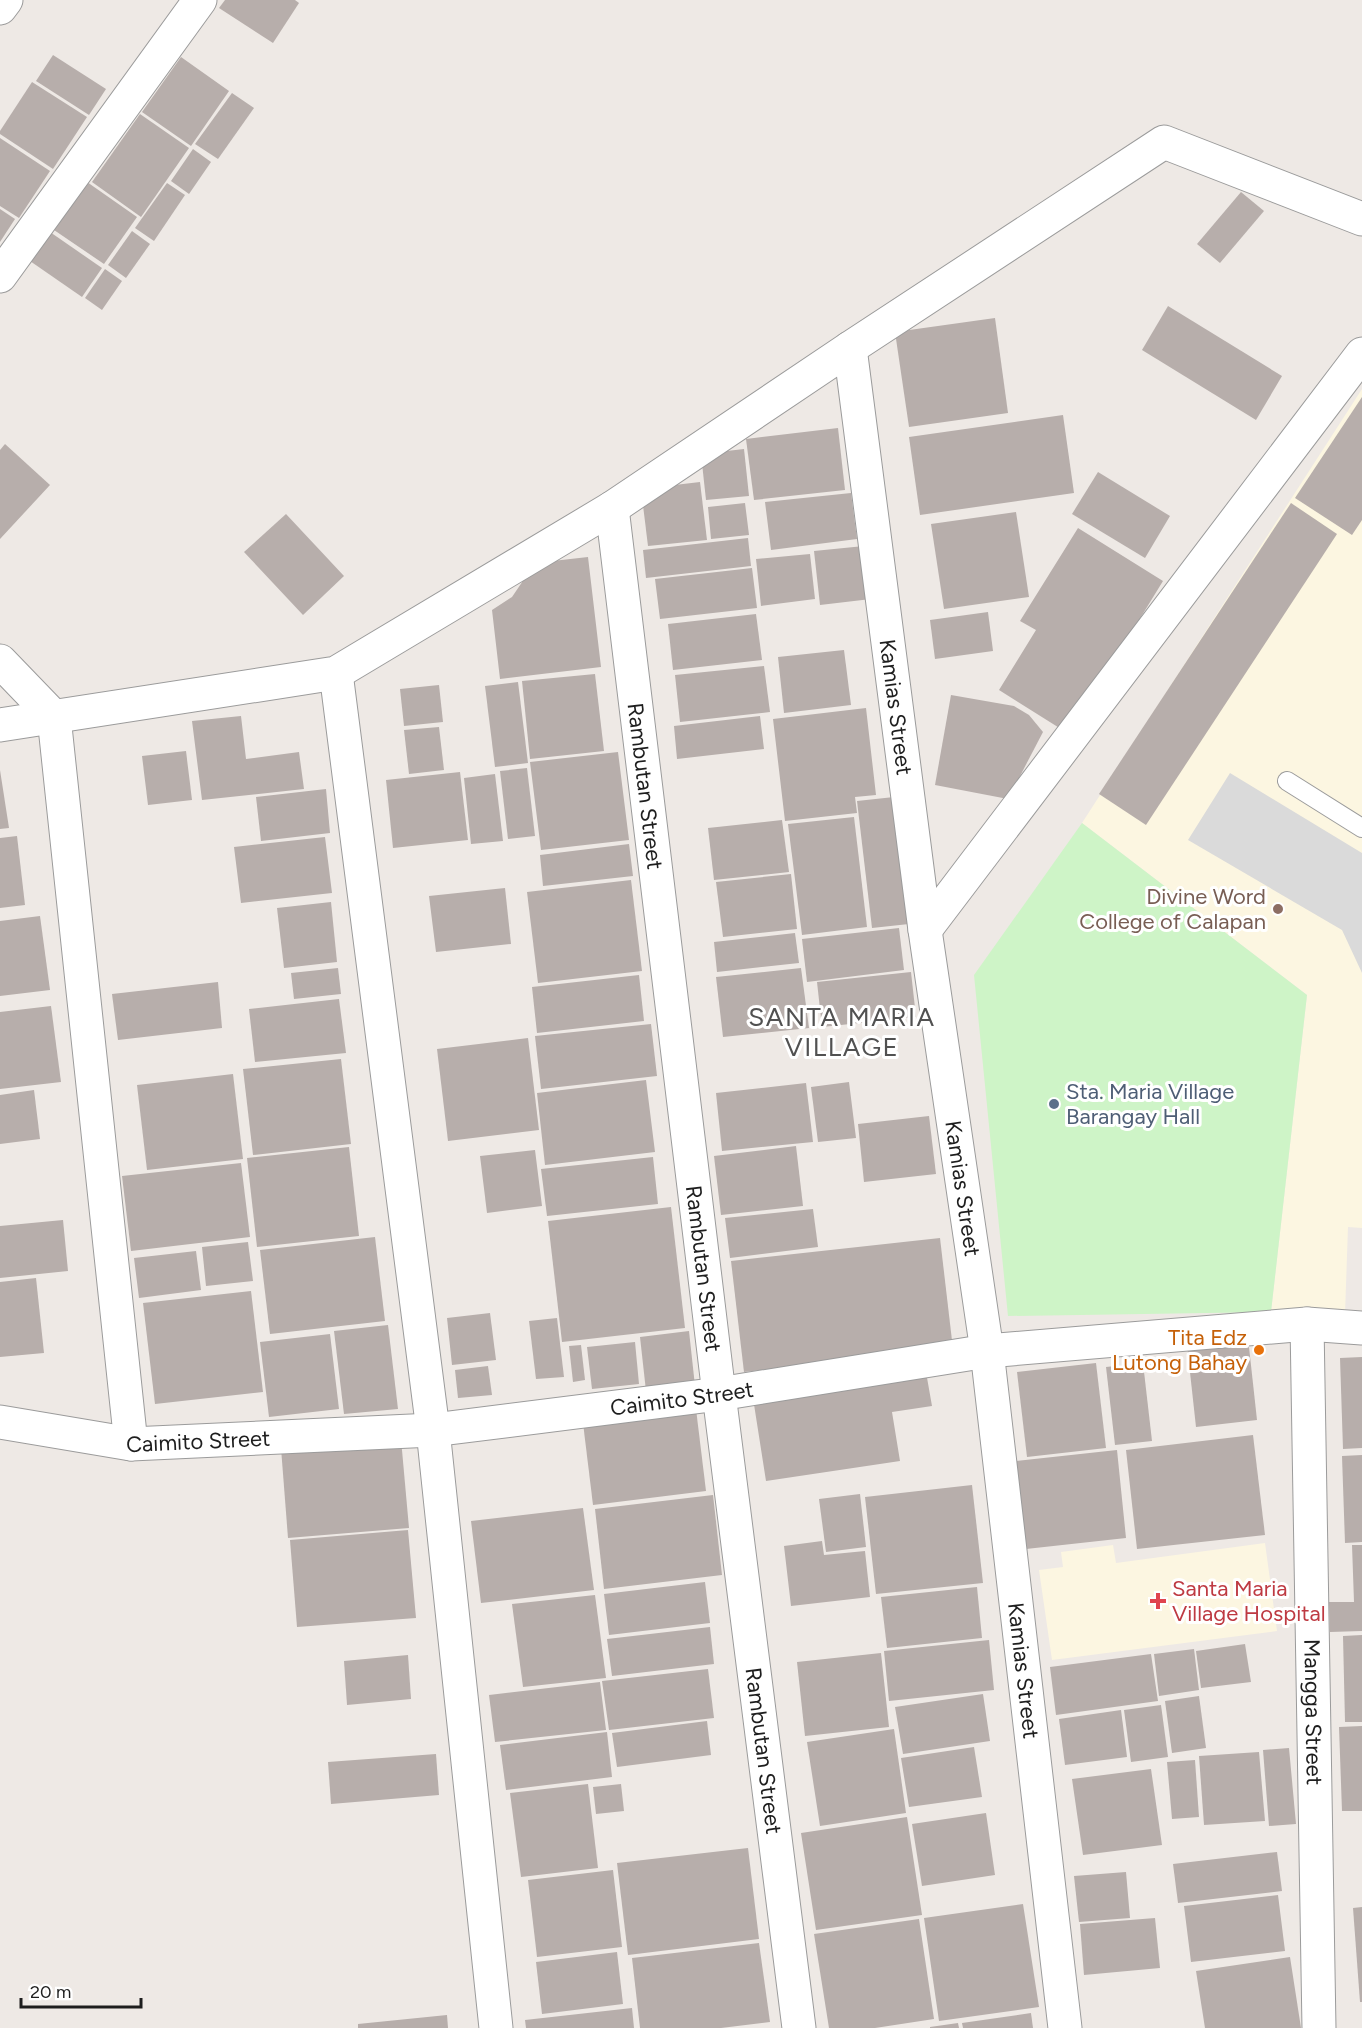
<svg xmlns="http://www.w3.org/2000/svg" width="1362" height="2028" font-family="Figtree,sans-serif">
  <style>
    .education { fill: #fcf6e1 }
    .park { fill: #cef4c7 }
    .parking { fill: #dadada }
    .building { fill: #b7aeab }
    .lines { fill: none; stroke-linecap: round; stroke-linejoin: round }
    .service-casing { stroke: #9b9b9b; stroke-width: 20 }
    .minor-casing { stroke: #9b9b9b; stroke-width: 35 }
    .service { stroke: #fff; stroke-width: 18 }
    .minor { stroke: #fff; stroke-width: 33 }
    .education-dot { fill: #8d6e63; stroke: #fff; stroke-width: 2 }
    .service-dot { fill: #5c6f8a; stroke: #fff; stroke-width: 2 }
    .food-dot { fill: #e8710a; stroke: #fff; stroke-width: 2 }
    .health-dot { fill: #e0444e; stroke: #fff; stroke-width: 2 }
    .labels { text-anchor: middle; stroke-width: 6; stroke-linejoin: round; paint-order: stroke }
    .street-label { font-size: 22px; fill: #1e1e1e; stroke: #fff }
    .education-label { font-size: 22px; fill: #785e54; stroke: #fff; text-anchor: end }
    .service-label { font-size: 22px; fill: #4e5e75; stroke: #fff; text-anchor: start }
    .food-label { font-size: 22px; fill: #c56008; stroke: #fff; text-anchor: end }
    .health-label { font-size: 22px; fill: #be3a42; stroke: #fff; text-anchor: start }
    .quarter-label { font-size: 26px; letter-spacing: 1.5px; fill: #515151; stroke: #fff }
  </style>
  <rect width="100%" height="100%" fill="#eee9e5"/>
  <!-- education -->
  <g class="education">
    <polygon points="1362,389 1362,1228 1348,1227 1345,1314 1271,1312 1307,995 1082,823"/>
    <polygon points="1265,1543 1277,1631 1052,1660 1039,1570 1063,1567 1061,1552 1113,1545 1116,1563"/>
  </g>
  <!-- park -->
  <polygon class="park" points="1082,823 1307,995 1271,1312 1008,1316 974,975"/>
  <!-- parking -->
  <polygon class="parking" points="1230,773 1362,853 1362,973 1342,930 1188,840"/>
  <!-- building -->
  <g class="building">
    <polygon points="225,0 295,0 299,3 273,43 219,8"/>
    <polygon points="53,55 106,89 89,115 36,81"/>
    <polygon points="181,57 229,91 191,146 142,112"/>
    <polygon points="32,82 87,117 53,169 0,134 0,131"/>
    <polygon points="232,93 254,108 218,159 195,144"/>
    <polygon points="140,114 189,148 141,217 92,182"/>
    <polygon points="0,138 50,171 19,218 0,206"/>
    <polygon points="193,149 211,162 189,194 171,181"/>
    <polygon points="87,182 137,217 104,264 54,230"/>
    <polygon points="167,183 185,195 154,241 135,228"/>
    <polygon points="1241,192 1264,211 1220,263 1197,244"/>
    <polygon points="0,209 15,219 0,242"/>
    <polygon points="132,231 150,244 126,278 108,265"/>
    <polygon points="50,232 102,268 82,297 30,261"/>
    <polygon points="105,269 122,281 102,310 85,298"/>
    <polygon points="1168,306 1282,376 1256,420 1142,350"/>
    <polygon points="995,318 1008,413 909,427 895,332"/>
    <polygon points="1362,397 1362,520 1352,535 1295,498"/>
    <polygon points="1063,415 1074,493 920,515 909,437"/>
    <polygon points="838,428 845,490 754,500 746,439"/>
    <polygon points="5,444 50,485 0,539 0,450"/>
    <polygon points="744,449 749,496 706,500 701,454"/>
    <polygon points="1098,472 1170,516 1145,558 1072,514"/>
    <polygon points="700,482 707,540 648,546 641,489"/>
    <polygon points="851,493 857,539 771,550 765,502"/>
    <polygon points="745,503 749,535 711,539 708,507"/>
    <polygon points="1291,503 1337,534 1146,825 1099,794"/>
    <polygon points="1016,512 1029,597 944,609 931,524"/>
    <polygon points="286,514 344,576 303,615 244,552"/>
    <polygon points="1078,528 1163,581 1069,734 999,690 1036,630 1020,621"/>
    <polygon points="748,538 751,566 646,578 643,550"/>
    <polygon points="864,546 871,599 820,605 814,551"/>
    <polygon points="810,554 815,599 761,606 756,559"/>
    <polygon points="588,557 601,667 500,679 492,610 512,597 535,563"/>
    <polygon points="752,568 757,608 660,619 655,579"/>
    <polygon points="988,612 993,651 935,659 930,620"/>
    <polygon points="756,614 762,660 673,670 668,624"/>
    <polygon points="844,650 851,705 784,713 778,657"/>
    <polygon points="764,666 770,712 680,722 675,675"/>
    <polygon points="595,674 604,751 530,759 522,681"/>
    <polygon points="518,682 528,763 495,767 485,686"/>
    <polygon points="439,685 443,722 404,726 400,689"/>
    <polygon points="951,695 1014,706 1029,715 1043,732 1008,799 935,785"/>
    <polygon points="866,708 876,795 855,797 857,813 785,821 773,719"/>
    <polygon points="241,716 246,759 299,752 304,789 202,800 192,721"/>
    <polygon points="760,716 764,749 677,759 674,726"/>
    <polygon points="439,727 444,770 409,774 404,730"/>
    <polygon points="186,751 192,800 148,805 142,756"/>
    <polygon points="618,752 629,840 541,850 530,762"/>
    <polygon points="527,768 535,836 508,839 500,771"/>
    <polygon points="0,770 9,828 0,829"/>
    <polygon points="460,772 468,840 393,848 386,780"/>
    <polygon points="495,774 503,841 471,844 464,778"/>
    <polygon points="326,789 330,833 261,841 256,797"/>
    <polygon points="894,797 909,924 872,928 857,801"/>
    <polygon points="854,817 867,927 802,935 788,824"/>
    <polygon points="782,820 789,872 714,880 708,828"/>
    <polygon points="17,836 25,905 0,908 0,838"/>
    <polygon points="325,837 332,893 241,903 234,847"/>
    <polygon points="629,844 633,876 543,886 540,855"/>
    <polygon points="791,874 797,929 723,937 716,882"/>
    <polygon points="631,880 642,971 538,983 527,892"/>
    <polygon points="505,888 511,944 436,952 429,896"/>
    <polygon points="331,902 337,962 284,968 277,908"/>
    <polygon points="40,916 50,990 0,996 0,921"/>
    <polygon points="899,928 904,970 807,982 802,939"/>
    <polygon points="795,933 799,963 717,972 714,942"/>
    <polygon points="338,968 341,994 294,999 291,973"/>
    <polygon points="801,968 809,1028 723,1037 716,977"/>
    <polygon points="911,972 916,1017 822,1027 817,982"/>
    <polygon points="639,975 644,1021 537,1033 532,987"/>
    <polygon points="218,982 222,1028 118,1040 112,994"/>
    <polygon points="339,999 346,1053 255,1062 249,1009"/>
    <polygon points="51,1006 61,1082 0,1089 0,1012"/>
    <polygon points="651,1024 657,1076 541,1089 535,1036"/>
    <polygon points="528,1038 539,1130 448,1141 437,1049"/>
    <polygon points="341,1059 351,1144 253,1155 243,1069"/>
    <polygon points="233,1074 243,1159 147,1170 137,1085"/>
    <polygon points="646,1080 655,1152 545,1165 537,1093"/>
    <polygon points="849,1082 856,1138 818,1142 811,1087"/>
    <polygon points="806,1083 813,1142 722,1151 716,1093"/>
    <polygon points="34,1090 40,1139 0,1144 0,1095"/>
    <polygon points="929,1116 936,1174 864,1182 858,1124"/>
    <polygon points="796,1146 803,1206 721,1215 714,1156"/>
    <polygon points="349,1147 359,1236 257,1247 247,1158"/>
    <polygon points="535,1150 542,1206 487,1213 480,1156"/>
    <polygon points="653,1157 658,1204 547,1216 541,1169"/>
    <polygon points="241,1163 250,1237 131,1251 122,1176"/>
    <polygon points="671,1207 685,1328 562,1342 548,1221"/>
    <polygon points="813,1209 818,1247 730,1258 725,1218"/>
    <polygon points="63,1220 68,1271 0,1278 0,1226"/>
    <polygon points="375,1237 385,1321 270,1334 260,1250"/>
    <polygon points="940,1238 953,1349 744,1372 731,1261"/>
    <polygon points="248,1242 253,1281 206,1286 202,1247"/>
    <polygon points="196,1251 201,1290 139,1298 134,1258"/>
    <polygon points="36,1278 44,1353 0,1357 0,1282"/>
    <polygon points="251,1291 263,1392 155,1404 143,1303"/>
    <polygon points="490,1313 496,1360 452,1365 447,1318"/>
    <polygon points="557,1318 564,1377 536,1379 529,1321"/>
    <polygon points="388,1325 398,1409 344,1414 334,1331"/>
    <polygon points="689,1331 695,1386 646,1391 640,1337"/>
    <polygon points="330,1334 339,1409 269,1417 260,1342"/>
    <polygon points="1248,1338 1257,1420 1196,1427 1187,1345"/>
    <polygon points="635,1342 639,1384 592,1389 587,1347"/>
    <polygon points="581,1345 585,1380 573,1382 569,1346"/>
    <polygon points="1362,1357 1362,1448 1343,1449 1340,1358"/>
    <polygon points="1096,1363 1106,1448 1027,1457 1017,1372"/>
    <polygon points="1143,1363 1152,1441 1115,1445 1106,1367"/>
    <polygon points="488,1366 492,1395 458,1398 455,1370"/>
    <polygon points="926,1372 932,1406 892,1412 900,1461 766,1481 753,1398"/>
    <polygon points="696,1409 706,1491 593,1505 583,1423"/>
    <polygon points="1253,1435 1265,1535 1137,1549 1126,1450"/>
    <polygon points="401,1439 409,1528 288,1538 281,1448"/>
    <polygon points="1117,1450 1126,1538 1026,1549 1016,1461"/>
    <polygon points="1362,1455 1362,1542 1345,1543 1342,1456"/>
    <polygon points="972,1485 983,1583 876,1594 865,1497"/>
    <polygon points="860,1494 866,1547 826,1552 819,1499"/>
    <polygon points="713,1495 722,1575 604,1589 595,1509"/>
    <polygon points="583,1508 594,1590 481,1603 471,1521"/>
    <polygon points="408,1530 416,1618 297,1627 290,1540"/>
    <polygon points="822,1541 824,1555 865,1551 870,1597 791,1606 784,1546"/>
    <polygon points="1352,1545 1362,1545 1362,1631 1330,1632 1329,1602 1354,1602"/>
    <polygon points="705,1582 710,1623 609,1635 604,1594"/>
    <polygon points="977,1587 982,1638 887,1648 881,1597"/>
    <polygon points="595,1595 606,1678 523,1687 512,1604"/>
    <polygon points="710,1627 714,1664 612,1676 607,1639"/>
    <polygon points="1362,1635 1362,1722 1345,1722 1343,1636"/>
    <polygon points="989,1640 994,1690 889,1701 884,1651"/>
    <polygon points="1245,1644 1251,1682 1201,1688 1196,1651"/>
    <polygon points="1194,1649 1199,1690 1159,1696 1154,1654"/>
    <polygon points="881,1653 889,1727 805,1736 797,1662"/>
    <polygon points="1151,1654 1158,1701 1056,1715 1050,1667"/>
    <polygon points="408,1655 411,1699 347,1705 344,1661"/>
    <polygon points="708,1669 714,1718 609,1730 602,1681"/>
    <polygon points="600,1682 606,1730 495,1742 489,1695"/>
    <polygon points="983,1694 990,1741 903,1754 895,1707"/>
    <polygon points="1199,1696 1206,1748 1172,1753 1165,1701"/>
    <polygon points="1161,1705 1168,1757 1131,1762 1124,1710"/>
    <polygon points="1121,1710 1127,1757 1065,1765 1059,1719"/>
    <polygon points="707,1721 711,1755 617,1767 612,1733"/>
    <polygon points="1362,1726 1362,1811 1342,1811 1339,1727"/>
    <polygon points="894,1729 906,1813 820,1826 807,1742"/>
    <polygon points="607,1732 612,1777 506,1790 500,1745"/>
    <polygon points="974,1747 982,1797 909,1807 901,1758"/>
    <polygon points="1289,1748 1296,1824 1269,1826 1263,1750"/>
    <polygon points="1259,1752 1265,1821 1204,1825 1199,1756"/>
    <polygon points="436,1754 439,1795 331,1804 328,1762"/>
    <polygon points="1195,1760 1199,1817 1172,1819 1167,1762"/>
    <polygon points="1151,1769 1162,1845 1083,1855 1072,1779"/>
    <polygon points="588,1784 598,1868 521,1877 510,1793"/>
    <polygon points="621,1784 624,1811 596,1814 593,1787"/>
    <polygon points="986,1813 995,1875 922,1886 912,1824"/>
    <polygon points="907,1817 922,1915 816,1930 801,1833"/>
    <polygon points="748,1848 759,1939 628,1955 617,1863"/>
    <polygon points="1277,1852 1282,1891 1178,1903 1173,1864"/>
    <polygon points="613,1870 622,1947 537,1957 528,1880"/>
    <polygon points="1126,1872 1130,1918 1079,1922 1074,1876"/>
    <polygon points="1278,1895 1285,1951 1191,1962 1184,1906"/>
    <polygon points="1023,1904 1039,2007 939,2021 924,1918"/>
    <polygon points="1362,1907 1362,2002 1360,2002 1353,1908"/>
    <polygon points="1155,1918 1160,1968 1084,1975 1080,1924"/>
    <polygon points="919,1919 934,2019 875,2028 829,2028 814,1934"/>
    <polygon points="759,1943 770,2022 721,2028 640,2028 632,1958"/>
    <polygon points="617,1952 623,2004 542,2014 536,1962"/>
    <polygon points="1290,1957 1301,2028 1205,2028 1196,1971"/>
    <polygon points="632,2008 634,2028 526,2028 525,2020"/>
    <polygon points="1031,2013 1033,2028 963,2028 962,2023"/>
    <polygon points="447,2015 448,2028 358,2028 358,2024"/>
    <polygon points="958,2023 959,2028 930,2028 930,2027"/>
  </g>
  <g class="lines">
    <!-- service casing -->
    <g class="service-casing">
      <polyline id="service" points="1287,781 1362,828"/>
    </g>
    <!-- minor casing -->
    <g class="minor-casing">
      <g id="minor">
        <polyline points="0,8 6,0"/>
        <polyline points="0,276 200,0"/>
        <path id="s1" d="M 850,348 L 925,930 L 987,1351 L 1065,2028"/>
        <path id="s2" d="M 612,508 L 719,1394 L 799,2028"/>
        <polyline points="0,661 54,717 131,1444"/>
        <polyline points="336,673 433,1430 496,2028"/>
        <polyline points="0,725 336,673 612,508 850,348 1164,142 1362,219"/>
        <polyline points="925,930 1362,354"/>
        <path id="s3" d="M 1307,1324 L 1319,2028"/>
        <path id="s4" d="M 0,1422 L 131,1444 L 433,1430 L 719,1394 L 987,1351 L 1307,1324 L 1362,1328"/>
      </g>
    </g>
    <!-- service -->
    <use href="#service" class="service"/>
    <!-- minor -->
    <use href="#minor" class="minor"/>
  </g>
  <!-- markers -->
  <circle class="education-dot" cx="1278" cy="909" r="6"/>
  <circle class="service-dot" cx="1054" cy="1104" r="6"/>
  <circle class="food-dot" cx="1259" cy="1350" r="6"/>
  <path class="health-dot" d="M1155 1592h6v6h6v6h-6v6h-6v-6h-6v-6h6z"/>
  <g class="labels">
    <!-- street labels -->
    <g class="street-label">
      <text dy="8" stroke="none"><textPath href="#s1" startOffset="362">Kamias Street</textPath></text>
      <text dy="8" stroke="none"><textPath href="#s2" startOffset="280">Rambutan Street</textPath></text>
      <text dy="8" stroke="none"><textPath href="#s1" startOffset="848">Kamias Street</textPath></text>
      <text dy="8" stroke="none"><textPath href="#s2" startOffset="766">Rambutan Street</textPath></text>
      <text dy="8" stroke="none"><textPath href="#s4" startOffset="686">Caimito Street</textPath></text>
      <text dy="8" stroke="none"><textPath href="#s4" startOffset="200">Caimito Street</textPath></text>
      <text dy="8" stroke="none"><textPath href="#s1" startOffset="1334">Kamias Street</textPath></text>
      <text dy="8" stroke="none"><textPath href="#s3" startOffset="388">Mangga Street</textPath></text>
      <text dy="8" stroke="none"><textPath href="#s2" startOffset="1252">Rambutan Street</textPath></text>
    </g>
    <!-- education labels -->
    <g class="education-label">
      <text x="1266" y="904">Divine Word<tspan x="1266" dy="25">College of Calapan</tspan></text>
    </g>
    <!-- service labels -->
    <g class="service-label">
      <text x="1066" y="1099">Sta. Maria Village<tspan x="1066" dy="25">Barangay Hall</tspan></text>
    </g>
    <!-- food labels -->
    <g class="food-label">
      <text x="1247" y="1345">Tita Edz<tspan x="1247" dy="25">Lutong Bahay</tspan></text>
    </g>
    <!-- health labels -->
    <g class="health-label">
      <text x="1172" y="1596">Santa Maria<tspan x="1172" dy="25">Village Hospital</tspan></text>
    </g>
    <!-- quarter labels -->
    <g class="quarter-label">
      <text x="842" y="1026">SANTA MARIA<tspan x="842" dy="30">VILLAGE</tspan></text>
    </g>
  </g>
  <!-- scale -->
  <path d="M21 1998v9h120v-9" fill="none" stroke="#1e1e1e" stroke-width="3"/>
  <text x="30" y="1998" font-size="18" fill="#1e1e1e" stroke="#ffffff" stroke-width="4.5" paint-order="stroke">20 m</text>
</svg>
